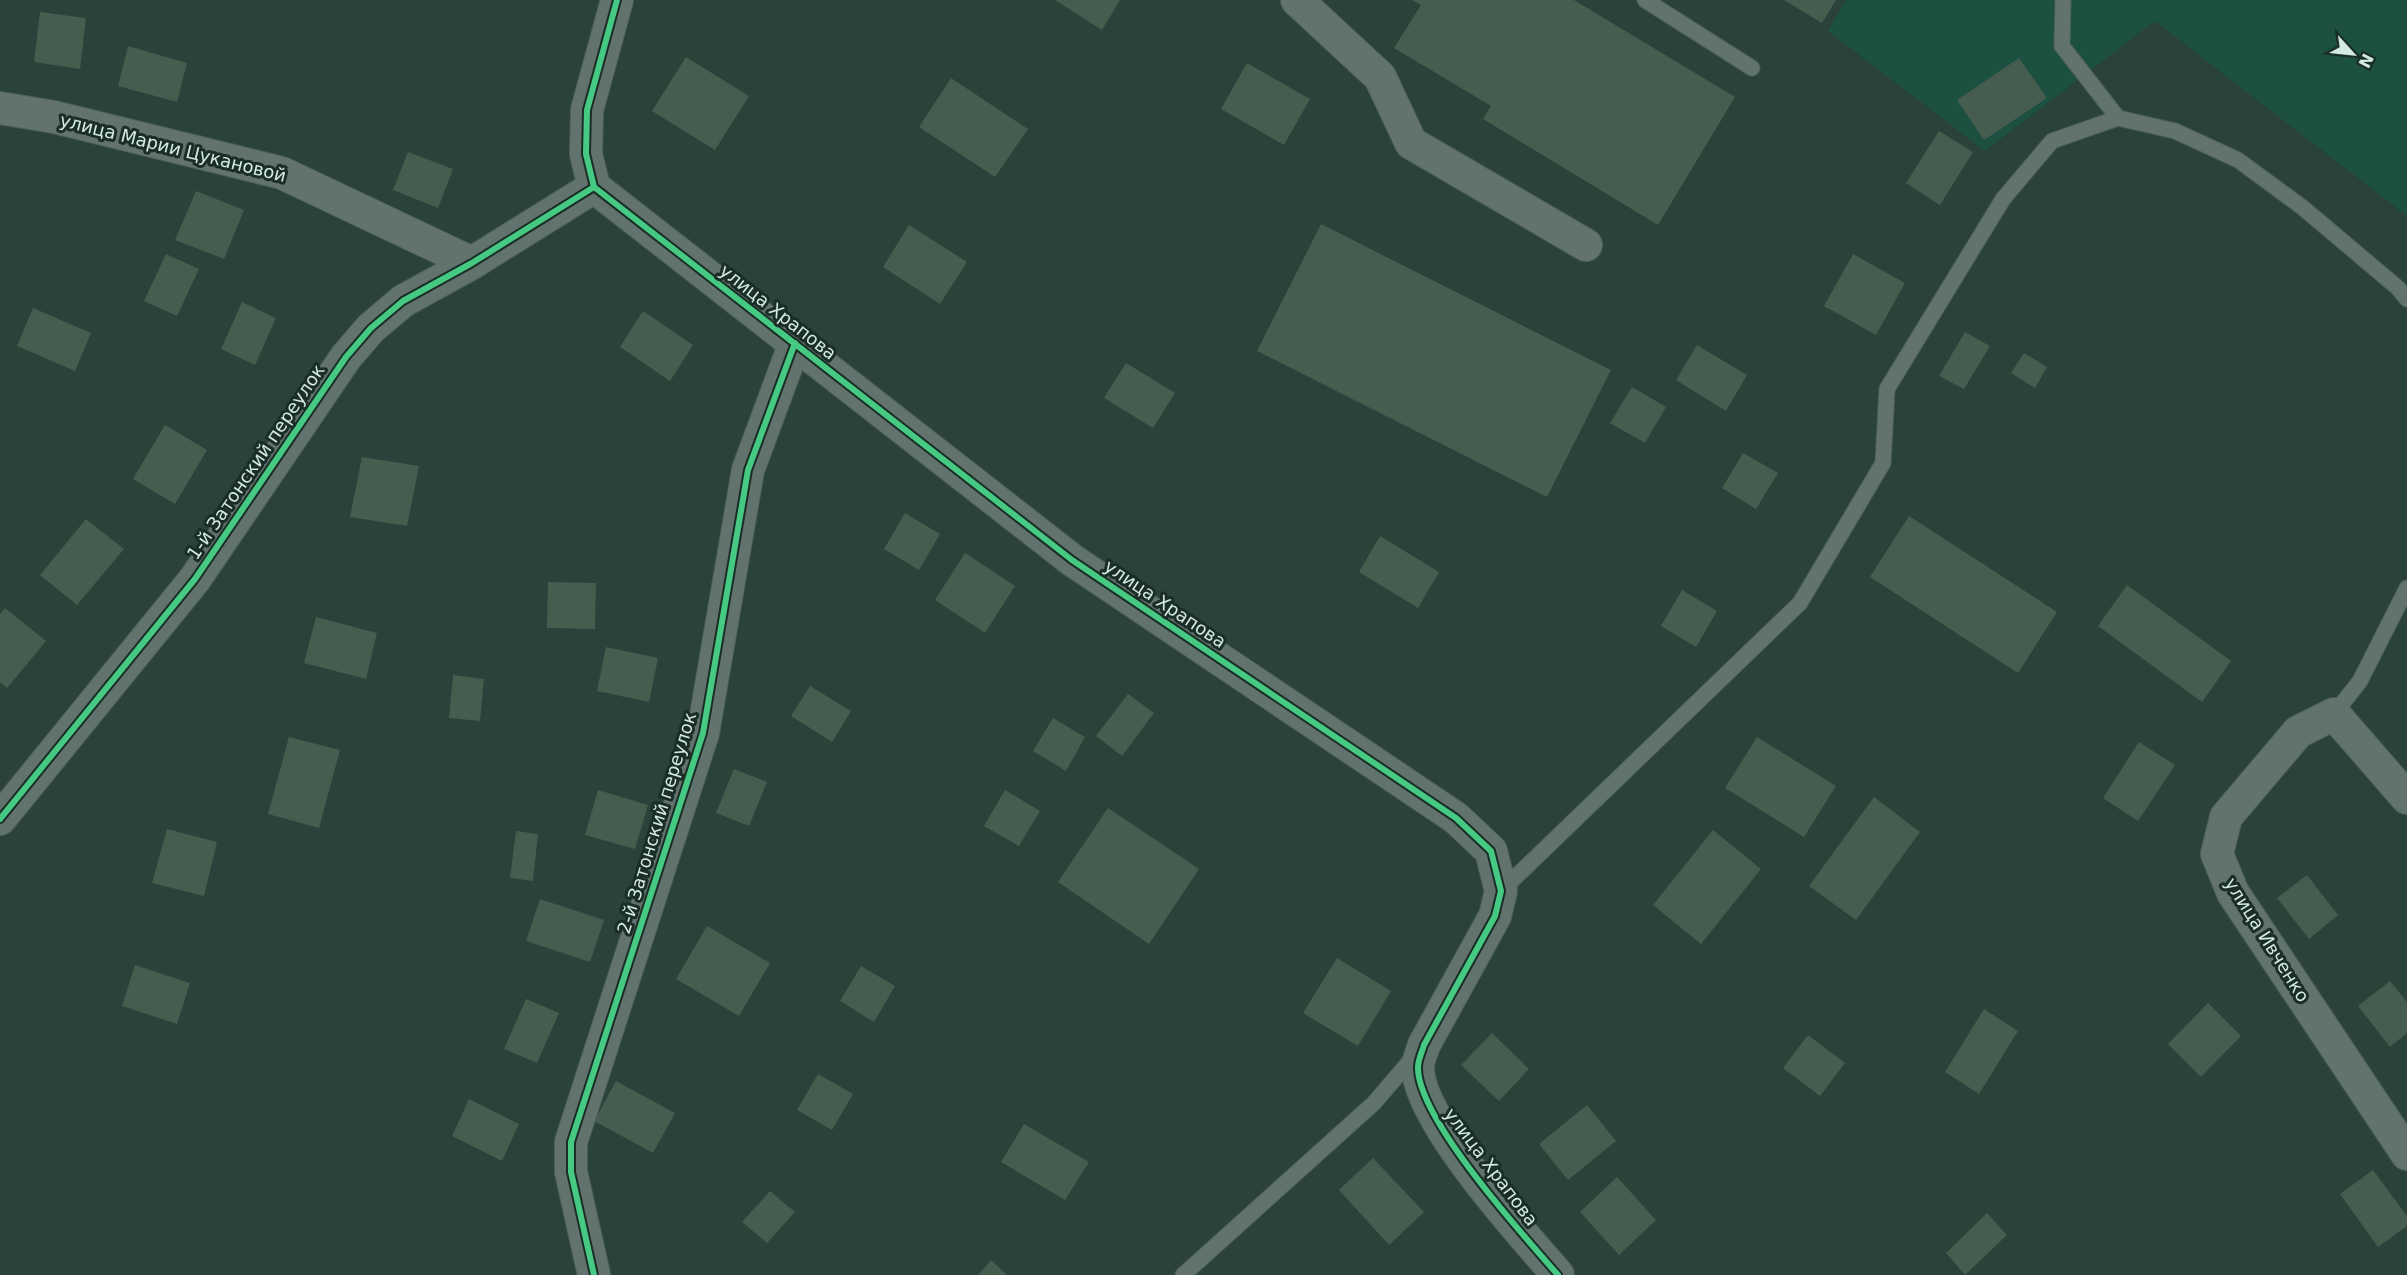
<svg xmlns="http://www.w3.org/2000/svg" width="2407" height="1275" font-family="'DejaVu Sans',sans-serif">
  <style>
    .built { fill: #1c5142 }
    .building { fill: #455c4f }
    .lines { fill: none; stroke-linecap: round; stroke-linejoin: round }
    .lane-casing { stroke: #4c605a; stroke-width: 17 }
    .street-casing { stroke: #4c605a; stroke-width: 34 }
    .lane { stroke: #62736d; stroke-width: 15 }
    .street { stroke: #62736d; stroke-width: 32 }
    .cycleway-casing { stroke: #1a2d26; stroke-width: 10 }
    .cycleway { stroke: #46c982; stroke-width: 6 }
    .labels { text-anchor: middle; stroke-width: 6; stroke-linejoin: round; paint-order: stroke }
    .street-label { font-size: 18px; fill: #d3eae1; stroke: #1a2d26 }
  </style>
  <rect width="100%" height="100%" fill="#2a423a"/>
  <!-- built -->
  <polygon class="built" points="1846,0 2407,0 2407,216 2155,21 1985,151 1828,31"/>
  <!-- building -->
  <g class="building">
    <polygon points="1055,0 1120,0 1102,30"/>
    <polygon points="1412,0 1574,0 1735,97 1658,225 1483,119 1491,106 1394,48 1421,5"/>
    <polygon points="1784,0 1836,0 1822,23"/>
    <polygon points="40,12 86,18 80,69 34,62"/>
    <polygon points="128,46 187,63 177,102 118,86"/>
    <polygon points="686,57 749,96 715,150 652,111"/>
    <polygon points="2019,58 2047,98 1984,140 1957,100"/>
    <polygon points="1247,63 1310,99 1284,145 1221,109"/>
    <polygon points="951,78 1028,129 995,177 919,127"/>
    <polygon points="1939,131 1973,152 1940,205 1906,183"/>
    <polygon points="408,152 453,169 438,208 393,190"/>
    <polygon points="196,191 244,210 224,259 175,240"/>
    <polygon points="1321,224 1611,370 1547,497 1257,351"/>
    <polygon points="909,225 967,262 940,304 883,267"/>
    <polygon points="166,254 199,269 177,316 144,301"/>
    <polygon points="1853,254 1905,283 1876,335 1824,306"/>
    <polygon points="242,302 276,318 255,365 221,349"/>
    <polygon points="33,308 91,333 75,371 17,346"/>
    <polygon points="643,311 693,345 670,381 620,347"/>
    <polygon points="1965,332 1990,346 1964,389 1939,376"/>
    <polygon points="1697,345 1747,375 1726,411 1676,380"/>
    <polygon points="2024,353 2047,367 2035,388 2011,373"/>
    <polygon points="1126,363 1175,393 1153,428 1104,398"/>
    <polygon points="1632,387 1666,407 1645,443 1610,423"/>
    <polygon points="165,425 207,450 175,504 133,479"/>
    <polygon points="1743,453 1778,473 1756,509 1722,488"/>
    <polygon points="362,457 419,466 407,526 350,517"/>
    <polygon points="905,513 940,534 919,570 884,549"/>
    <polygon points="1909,516 2057,612 2018,673 1870,577"/>
    <polygon points="86,519 124,549 77,605 40,575"/>
    <polygon points="1380,536 1439,572 1418,608 1359,572"/>
    <polygon points="965,553 1015,586 985,633 935,600"/>
    <polygon points="548,582 596,583 595,629 547,628"/>
    <polygon points="2127,585 2231,661 2202,702 2098,626"/>
    <polygon points="1682,590 1717,611 1696,647 1661,626"/>
    <polygon points="5,608 46,641 7,688 0,682 0,614"/>
    <polygon points="316,617 377,633 366,679 304,663"/>
    <polygon points="606,647 658,658 649,702 597,691"/>
    <polygon points="453,675 484,679 480,721 449,718"/>
    <polygon points="810,686 851,711 832,742 791,716"/>
    <polygon points="1128,694 1154,713 1122,756 1096,736"/>
    <polygon points="1053,718 1085,737 1066,771 1033,751"/>
    <polygon points="289,737 340,750 319,828 268,814"/>
    <polygon points="1757,737 1836,786 1804,837 1725,788"/>
    <polygon points="2139,742 2175,765 2138,821 2103,798"/>
    <polygon points="734,769 767,782 749,826 716,813"/>
    <polygon points="598,790 648,805 635,849 585,835"/>
    <polygon points="1005,790 1040,811 1019,846 984,826"/>
    <polygon points="1874,797 1920,832 1856,920 1809,886"/>
    <polygon points="1108,808 1199,869 1149,944 1058,882"/>
    <polygon points="167,829 217,842 204,896 152,883"/>
    <polygon points="1713,830 1761,869 1701,944 1653,905"/>
    <polygon points="516,831 538,834 533,881 510,878"/>
    <polygon points="2307,875 2338,915 2309,939 2277,898"/>
    <polygon points="540,899 604,920 590,962 526,941"/>
    <polygon points="707,926 770,963 739,1016 676,979"/>
    <polygon points="1337,958 1391,991 1358,1046 1303,1013"/>
    <polygon points="135,965 190,983 177,1024 122,1006"/>
    <polygon points="861,966 895,986 874,1022 840,1001"/>
    <polygon points="2390,981 2407,1002 2407,1033 2390,1047 2358,1006"/>
    <polygon points="526,999 559,1013 537,1063 504,1049"/>
    <polygon points="2208,1003 2241,1036 2201,1077 2168,1044"/>
    <polygon points="1984,1009 2018,1031 1979,1094 1945,1072"/>
    <polygon points="1492,1033 1529,1069 1499,1101 1461,1065"/>
    <polygon points="1808,1035 1845,1063 1820,1096 1783,1068"/>
    <polygon points="818,1074 853,1094 832,1130 797,1110"/>
    <polygon points="616,1081 675,1113 653,1153 594,1121"/>
    <polygon points="469,1099 519,1124 502,1161 452,1136"/>
    <polygon points="1587,1105 1616,1141 1568,1180 1539,1144"/>
    <polygon points="1024,1124 1089,1162 1065,1200 1001,1162"/>
    <polygon points="1373,1158 1424,1212 1389,1245 1339,1190"/>
    <polygon points="2373,1170 2407,1216 2407,1226 2378,1247 2340,1194"/>
    <polygon points="1617,1177 1656,1220 1619,1255 1580,1212"/>
    <polygon points="770,1191 795,1212 767,1243 742,1222"/>
    <polygon points="1987,1213 2007,1235 1965,1275 1946,1253"/>
    <polygon points="991,1260 1007,1275 978,1275"/>
  </g>
  <g class="lines">
    <!-- lane casing -->
    <g class="lane-casing">
      <g id="lane">
        <polyline points="1645,0 1752,68"/>
        <polyline points="2063,0 2062,46 2118,118"/>
        <polyline points="2334,714 2360,681 2407,588"/>
        <polyline points="1501,891 1800,603 1883,463 1887,389 2003,199 2052,141 2118,118 2175,131 2238,160 2302,207 2398,288 2407,299"/>
        <polyline points="1183,1275 1374,1103 1416,1054"/>
      </g>
    </g>
    <!-- street casing -->
    <g class="street-casing">
      <g id="street">
        <path d="M 617,0 L 587,110 L 586,154 L 594,187 L 1072,560 L 1456,818 L 1491,851 L 1501,891 L 1495,916 L 1424,1045 C 1422,1052 1418,1060 1418,1067 C 1417,1118 1523,1235 1558,1275"/>
        <polyline points="1297,0 1380,77 1411,143 1586,245"/>
        <polyline points="0,108 54,117 282,173 472,263"/>
        <polyline points="2407,798 2334,714 2298,732 2226,817 2217,854 2233,893 2407,1154"/>
        <polyline points="0,819 195,579 346,357 371,328 403,301 472,263 594,187"/>
        <polyline points="594,1275 571,1172 571,1142 703,733 748,470 795,343"/>
      </g>
    </g>
    <!-- lane -->
    <use href="#lane" class="lane"/>
    <!-- street -->
    <use href="#street" class="street"/>
    <!-- cycleway casing -->
    <g class="cycleway-casing">
      <g id="cycleway">
        <path d="M 617,0 L 587,110 L 586,154 L 594,187 L 1072,560 L 1456,818 L 1491,851 L 1501,891 L 1495,916 L 1424,1045 C 1422,1052 1418,1060 1418,1067 C 1417,1118 1523,1235 1558,1275"/>
        <polyline points="0,819 195,579 346,357 371,328 403,301 472,263 594,187"/>
        <polyline points="594,1275 571,1172 571,1142 703,733 748,470 795,343"/>
      </g>
    </g>
    <!-- cycleway -->
    <use href="#cycleway" class="cycleway"/>
  </g>
  <g class="labels">
    <!-- street labels -->
    <g class="street-label">
      <text transform="translate(173 148) rotate(14)" y="6">улица Марии Цукановой</text>
      <text transform="translate(778 312) rotate(38)" y="6">улица Храпова</text>
      <text transform="translate(256 462) rotate(-56)" y="6">1-й Затонский переулок</text>
      <text transform="translate(1165 604) rotate(34)" y="6">улица Храпова</text>
      <text transform="translate(657 823) rotate(-73)" y="6">2-й Затонский переулок</text>
      <text transform="translate(2267 940) rotate(58)" y="6">улица Ивченко</text>
      <text transform="translate(1491 1167) rotate(53)" y="6">улица Храпова</text>
    </g>
  </g>
  <!-- north arrow -->
  <g transform="translate(2353 54) rotate(117)" stroke="#1a2d26" stroke-width="4.5" paint-order="stroke">
  <path d="M0-4.5L10 22L0 15L-10 22Z" fill="#d3eae1"/>
  <text y="-9" font-size="16" font-weight="bold" text-anchor="middle" fill="#d3eae1">N</text>
  </g>
</svg>
